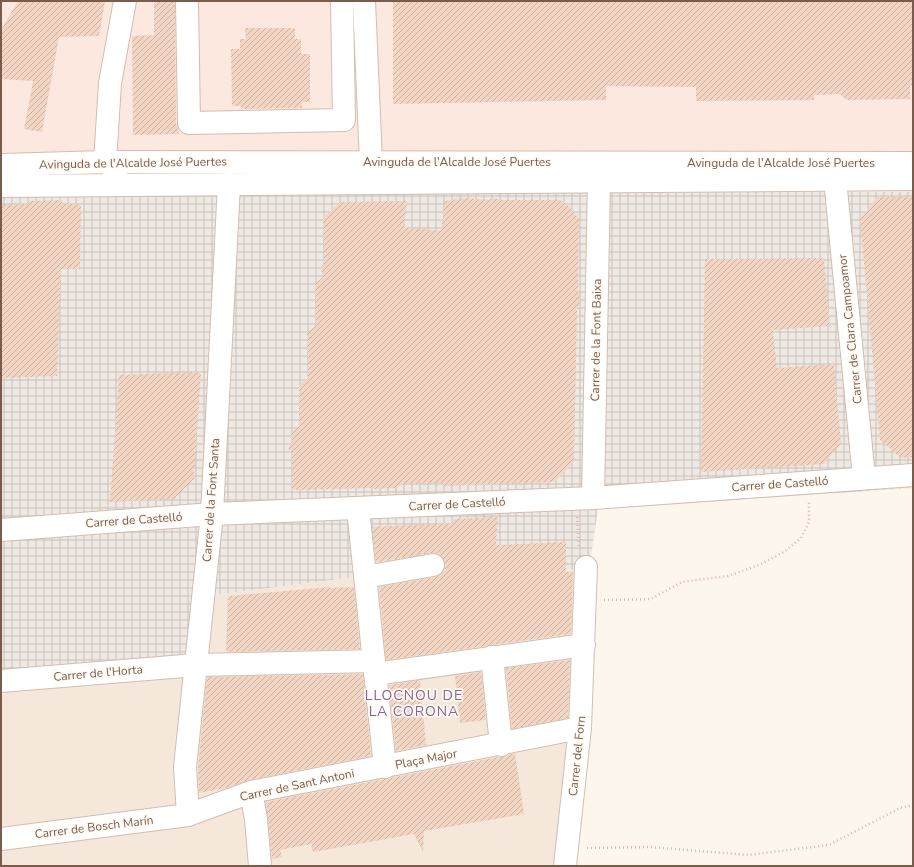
<svg xmlns="http://www.w3.org/2000/svg" width="914" height="867" font-family="'Nunito Sans',sans-serif">
  <style>
    .residential { fill: #f5e8da }
    .commercial { fill: #fde8e0 }
    .industrial { fill: url(#industrial-grid) }
    .building { fill: url(#building-hatch) }
    .lines { fill: none; stroke-linecap: round; stroke-linejoin: round }
    .minor-casing { stroke: #d1beb0; stroke-width: 24 }
    .path { stroke: #d9b8a5; stroke-width: 2.5; stroke-dasharray: 1 3; stroke-linecap: butt }
    .minor { stroke: #fff; stroke-width: 22 }
    .labels { text-anchor: middle; stroke-width: 3.5; stroke-linejoin: round; paint-order: stroke }
    .street-label { font-size: 12px; fill: #7a5c4d; stroke: #fffaf3 }
    .quarter-label { font-size: 14px; letter-spacing: 1px; fill: #846695; stroke: #fffaf3 }
  </style>
  <defs>
    <pattern id="industrial-grid" width="8" height="8" patternUnits="userSpaceOnUse"><rect width="8" height="8" fill="#efe9e4"/><path d="M0 4h8M4 0v8" fill="none" stroke="#c7c0bb"/></pattern>
    <pattern id="building-hatch" width="6" height="6" patternUnits="userSpaceOnUse"><rect width="6" height="6" fill="#f3d5c3"/><path d="M-1 1l2-2M0 6l6-6M5 7l2-2" fill="none" stroke="#cab0a1"/></pattern>
  </defs>
  <rect width="100%" height="100%" fill="#fdf6ec"/>
  <!-- residential -->
  <polygon class="residential" points="452,567 589,570 569,866 1,866 1,681 199,597 400,571"/>
  <!-- commercial -->
  <polygon class="commercial" points="1,1 913,1 913,192 1,189"/>
  <!-- industrial -->
  <polygon class="industrial" points="1,189 913,192 913,488 598,509 589,570 452,567 400,571 200,597 200,663 1,681"/>
  <!-- building -->
  <g class="building">
    <polygon points="18,1 105,1 99,36 59,37 42,132 24,129 33,81 1,79 1,30"/>
    <polygon points="154,1 175,1 176,123 179,134 133,135 132,36 154,35"/>
    <polygon points="393,1 913,1 913,86 910,85 910,99 847,100 839,94 814,95 814,100 696,101 696,87 606,86 606,100 393,104"/>
    <polygon points="245,28 295,28 295,39 301,39 301,54 310,54 310,102 302,102 302,108 241,109 241,106 232,106 231,49 240,49 240,39 246,39"/>
    <polygon points="877,197 913,197 913,457 901,458 880,440 860,219"/>
    <polygon points="465,198 488,200 494,198 501,200 560,200 570,207 579,219 578,291 580,300 577,310 574,462 554,482 443,486 443,483 399,484 398,488 372,489 373,488 292,490 292,451 288,449 292,441 291,434 299,426 299,385 308,377 307,334 316,325 315,284 323,277 321,267 324,264 323,218 340,202 407,201 404,227 441,231 445,201"/>
    <polygon points="62,200 62,204 81,204 80,269 61,269 57,376 1,378 1,205 28,204 28,201"/>
    <polygon points="824,258 830,326 773,330 777,368 834,364 841,443 824,464 701,472 705,259"/>
    <polygon points="201,372 194,479 174,499 110,502 119,375"/>
    <polygon points="498,517 496,545 566,542 566,572 573,571 571,634 386,660 379,587 436,577 441,574 445,570 445,563 442,557 438,553 431,553 376,562 372,527 453,523 454,519"/>
    <polygon points="330,587 330,588 354,587 360,649 226,652 228,596"/>
    <polygon points="570,660 568,718 512,729 506,668"/>
    <polygon points="481,672 486,720 460,723 455,676"/>
    <polygon points="363,674 371,756 249,780 226,788 199,793 198,767 207,677"/>
    <polygon points="420,680 426,745 396,751 389,685"/>
    <polygon points="515,753 524,814 424,831 423,852 414,834 313,852 311,844 280,850 282,857 272,859 266,802 498,757 503,757"/>
  </g>
  <g class="lines">
    <!-- minor casing -->
    <g class="minor-casing">
      <g id="minor">
        <polyline points="187,1 189,123 344,120 342,1"/>
        <polyline points="364,1 371,162"/>
        <polyline points="1,165 105,162 913,163"/>
        <polyline points="117,169 105,162 110,83 125,1"/>
        <polyline points="835,179 864,478"/>
        <polyline points="1,186 913,179"/>
        <polyline points="593,498 599,181"/>
        <polyline points="358,509 385,767"/>
        <polyline points="1,530 212,514 593,498 913,475"/>
        <polyline points="365,577 433,565"/>
        <polyline points="492,657 501,745"/>
        <polyline points="375,674 584,645"/>
        <polyline points="1,681 196,665 374,661"/>
        <polyline points="251,792 256,819 260,866"/>
        <polyline points="188,815 185,767 212,514 229,184"/>
        <polyline points="1,839 188,815 251,792 580,728"/>
        <polyline points="565,866 580,728 586,567"/>
      </g>
    </g>
    <!-- path -->
    <g class="path">
      <polyline points="577,517 579,548"/>
      <polyline points="604,600 651,599 682,582 728,576 759,565 784,552 801,538 809,522 809,501"/>
      <polyline points="587,848 650,847 748,855 829,845 900,808 913,805"/>
    </g>
    <!-- minor -->
    <use href="#minor" class="minor"/>
  </g>
  <g class="labels">
    <!-- street labels -->
    <g class="street-label">
      <text x="457" y="166">Avinguda de l'Alcalde José Puertes</text>
      <text transform="translate(133 163) rotate(-1)" y="4">Avinguda de l'Alcalde José Puertes</text>
      <text x="781" y="167">Avinguda de l'Alcalde José Puertes</text>
      <text transform="translate(850 329) rotate(-96)" y="4">Carrer de Clara Campoamor</text>
      <text transform="translate(596 340) rotate(-89)" y="4">Carrer de la Font Baixa</text>
      <text transform="translate(780 484) rotate(-4)" y="4">Carrer de Castelló</text>
      <text transform="translate(211 500) rotate(-86)" y="4">Carrer de la Font Santa</text>
      <text transform="translate(457 504) rotate(-3)" y="4">Carrer de Castelló</text>
      <text transform="translate(134 520) rotate(-4)" y="4">Carrer de Castelló</text>
      <text transform="translate(98 673) rotate(-5)" y="4">Carrer de l'Horta</text>
      <text transform="translate(577 756) rotate(-84)" y="4">Carrer del Forn</text>
      <text transform="translate(426 759) rotate(-11)" y="4">Plaça Major</text>
      <text transform="translate(297 785) rotate(-12)" y="4">Carrer de Sant Antoni</text>
      <text transform="translate(94 827) rotate(-7)" y="4">Carrer de Bosch Marín</text>
    </g>
    <!-- quarter labels -->
    <g class="quarter-label">
      <text x="414" y="700">LLOCNOU DE<tspan x="414" dy="16">LA CORONA</tspan></text>
    </g>
  </g>
  <!-- border -->
  <rect width="914" height="867" fill="none" stroke="#7a5c4d" stroke-width="4"/>
</svg>
